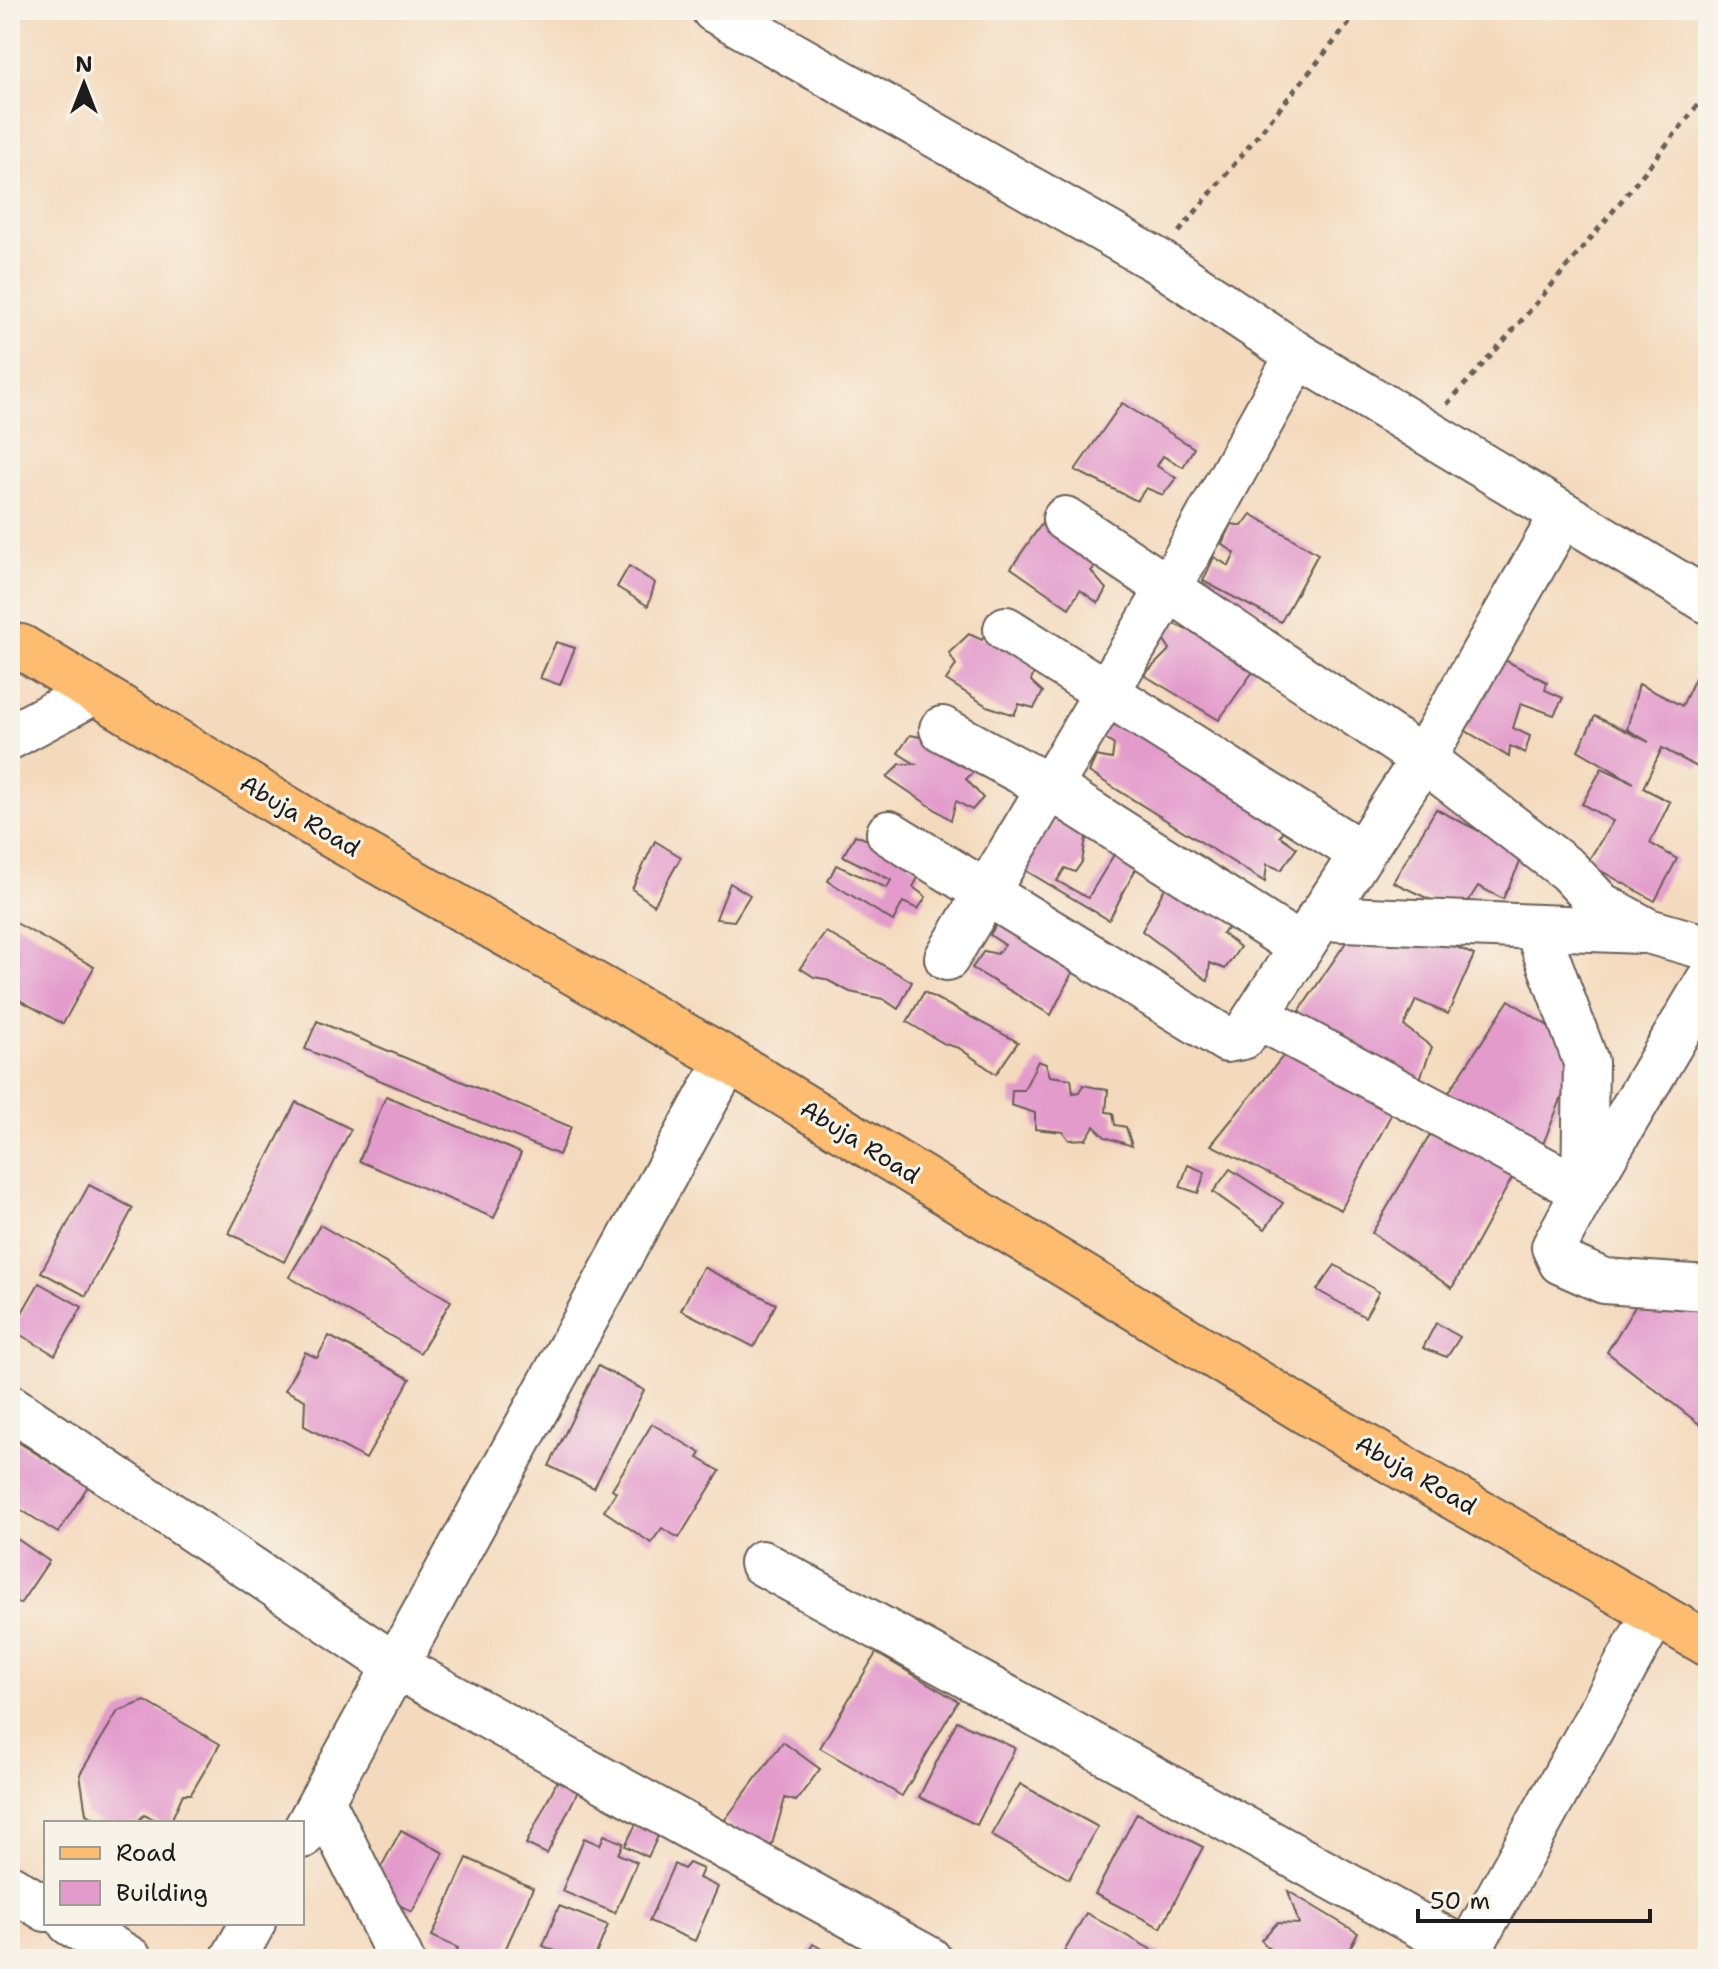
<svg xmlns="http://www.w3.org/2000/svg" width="1718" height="1969" font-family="'Shantell Sans',sans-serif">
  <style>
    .building { fill: #e39bcc }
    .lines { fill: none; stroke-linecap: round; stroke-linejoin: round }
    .minor-casing { stroke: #685e54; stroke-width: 48 }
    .major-casing { stroke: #685e54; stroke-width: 48 }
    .path { stroke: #685e54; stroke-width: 5; stroke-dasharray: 6 6; stroke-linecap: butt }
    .minor { stroke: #fff; stroke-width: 44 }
    .major { stroke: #fdbc70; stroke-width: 44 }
    .labels { text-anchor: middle; stroke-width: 6; stroke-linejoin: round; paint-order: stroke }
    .street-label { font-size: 24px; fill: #1c1c1c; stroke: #f7f3e8 }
  </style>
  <rect width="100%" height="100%" fill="#f7f3e8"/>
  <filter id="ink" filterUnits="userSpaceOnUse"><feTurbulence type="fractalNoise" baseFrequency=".0125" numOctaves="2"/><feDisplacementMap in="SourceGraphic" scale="16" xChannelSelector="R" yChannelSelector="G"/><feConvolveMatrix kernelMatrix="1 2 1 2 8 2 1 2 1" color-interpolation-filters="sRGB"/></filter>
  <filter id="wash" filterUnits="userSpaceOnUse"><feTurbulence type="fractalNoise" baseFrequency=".006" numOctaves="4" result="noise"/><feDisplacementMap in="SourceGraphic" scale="32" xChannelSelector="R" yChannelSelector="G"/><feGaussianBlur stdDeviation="1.8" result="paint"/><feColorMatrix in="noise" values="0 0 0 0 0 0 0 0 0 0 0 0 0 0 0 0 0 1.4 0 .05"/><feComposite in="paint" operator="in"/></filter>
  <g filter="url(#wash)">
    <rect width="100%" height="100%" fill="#f4dabd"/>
    <g id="blocks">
      <!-- building -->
      <g class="building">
        <polygon points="1122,403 1194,448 1183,467 1163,456 1157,466 1176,478 1163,495 1146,488 1137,501 1075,470"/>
        <polygon points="1251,514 1318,554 1281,622 1203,581 1214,557 1229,566 1235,553 1222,544 1232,524 1242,526"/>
        <polygon points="1047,516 1099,563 1091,571 1106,589 1098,603 1080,590 1069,608 1011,568"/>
        <polygon points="629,566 655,583 648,606 617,587"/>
        <polygon points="1195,614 1259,663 1219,720 1144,675 1170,649 1164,640 1174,624 1187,630"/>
        <polygon points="991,618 1035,670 1031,681 1043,692 1034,708 1019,704 1014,715 987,706 946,680 956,665 949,653 969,634 982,640"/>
        <polygon points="556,642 575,648 560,685 540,678"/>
        <polygon points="1499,657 1547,682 1545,690 1563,698 1554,715 1521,703 1513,728 1530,736 1525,753 1510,746 1509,757 1463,729"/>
        <polygon points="1702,663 1708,668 1708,741 1699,768 1662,748 1643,788 1670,802 1650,843 1677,859 1655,901 1587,863 1613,821 1582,804 1602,768 1634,783 1578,750 1595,716 1649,742 1627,729 1639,684 1682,706"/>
        <polygon points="1110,717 1288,825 1280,836 1297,848 1281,870 1267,864 1265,882 1089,772 1096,756 1112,759 1114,745 1101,736"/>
        <polygon points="910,735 926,738 976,770 966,779 983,798 972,810 956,801 951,820 887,777 900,764 915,764 898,753"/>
        <polygon points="1436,809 1524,854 1503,899 1478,886 1460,914 1393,882"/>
        <polygon points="1057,818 1094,841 1086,838 1082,862 1075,872 1065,868 1057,881 1088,898 1122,841 1143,855 1109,920 1025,870 1037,845"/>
        <polygon points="855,835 902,853 920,874 913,887 926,897 918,909 903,902 893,921 828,881 836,865 887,888 891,880 843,856"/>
        <polygon points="655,841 681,857 654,905 632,889"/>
        <polygon points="1176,867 1230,927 1222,933 1240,947 1225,969 1210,963 1208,981 1142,931"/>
        <polygon points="730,883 750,895 734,921 716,919"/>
        <polygon points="1000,917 1083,951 1051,1015 972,968 984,951 997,954 1005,945 990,935"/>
        <polygon points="11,920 94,967 63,1024 10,995"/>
        <polygon points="1355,929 1422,931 1474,955 1448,1014 1416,1000 1404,1026 1432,1047 1418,1084 1298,1013"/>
        <polygon points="826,932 912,982 898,1009 883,999 850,992 825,979 814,977 800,968"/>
        <polygon points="924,992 1018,1042 996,1074 959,1048 945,1044 907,1022"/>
        <polygon points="1509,1000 1566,1038 1574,1067 1539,1154 1447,1095"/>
        <polygon points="317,1021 571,1127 559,1155 305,1049"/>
        <polygon points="1288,1050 1393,1111 1341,1210 1211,1145"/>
        <polygon points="1038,1061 1046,1064 1050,1076 1071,1079 1073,1093 1079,1092 1083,1085 1108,1090 1106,1112 1113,1113 1115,1125 1126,1127 1132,1146 1105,1137 1094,1126 1086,1139 1069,1140 1063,1132 1035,1129 1035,1113 1011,1105 1012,1090 1024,1090"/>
        <polygon points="386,1096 521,1153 494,1218 359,1161"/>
        <polygon points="296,1102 351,1129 284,1262 229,1233"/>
        <polygon points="1436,1125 1516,1171 1452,1288 1372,1233"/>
        <polygon points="1188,1165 1205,1172 1198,1193 1180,1187"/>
        <polygon points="1230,1169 1283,1203 1265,1229 1213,1192"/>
        <polygon points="89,1185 133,1208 86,1296 41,1272"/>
        <polygon points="320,1225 451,1301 420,1353 289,1277"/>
        <polygon points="1335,1265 1379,1292 1365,1317 1317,1290"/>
        <polygon points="703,1267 776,1304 754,1347 681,1310"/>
        <polygon points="39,1283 82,1307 55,1355 12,1330"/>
        <polygon points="1646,1289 1708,1313 1707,1430 1607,1352"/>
        <polygon points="1436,1323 1460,1337 1447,1357 1423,1348"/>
        <polygon points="329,1336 410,1379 366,1459 304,1426 305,1400 285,1390 305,1352 317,1358"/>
        <polygon points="598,1366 644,1390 594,1488 549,1466"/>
        <polygon points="652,1424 701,1453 698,1458 720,1471 679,1538 662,1528 651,1543 604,1511 616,1492 612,1489"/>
        <polygon points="10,1437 88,1486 58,1533 10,1503"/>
        <polygon points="10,1534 49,1561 20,1604 10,1597"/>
        <polygon points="876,1653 958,1701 902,1796 820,1748"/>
        <polygon points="145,1701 220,1744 191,1794 183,1794 170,1823 161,1823 144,1815 136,1823 103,1823 86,1814 80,1774 118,1711"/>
        <polygon points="957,1721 1015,1748 977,1825 919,1797"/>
        <polygon points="783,1742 820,1769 796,1801 785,1798 769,1855 724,1821"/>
        <polygon points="559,1777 580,1787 547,1854 526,1844"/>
        <polygon points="1020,1784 1098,1827 1069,1879 991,1835"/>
        <polygon points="1137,1813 1203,1847 1161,1928 1095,1894"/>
        <polygon points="637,1822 660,1832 648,1857 625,1846"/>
        <polygon points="401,1830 444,1853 412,1912 369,1889"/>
        <polygon points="604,1835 623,1843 618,1854 637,1862 615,1913 562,1891 584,1838 600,1845"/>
        <polygon points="467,1858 533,1888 501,1959 453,1959 458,1948 432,1936"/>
        <polygon points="689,1863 703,1869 699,1878 718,1887 695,1941 649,1921 674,1864 684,1869"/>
        <polygon points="1288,1891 1358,1933 1344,1959 1267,1959 1271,1951 1261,1940 1277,1923 1299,1924"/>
        <polygon points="559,1906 608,1925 594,1959 566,1959 567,1956 543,1946"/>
        <polygon points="1086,1913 1168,1959 1060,1959"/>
        <polygon points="813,1944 839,1959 804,1959"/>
      </g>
    </g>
  </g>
  <g filter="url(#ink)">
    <use href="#blocks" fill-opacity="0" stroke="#685e54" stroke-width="2"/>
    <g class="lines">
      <!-- minor casing -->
      <g class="minor-casing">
        <g id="minor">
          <polyline points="714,10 1156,260 1298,355 1708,601"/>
          <polyline points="1065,519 1423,759 1568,870 1601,905 1648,931 1708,948"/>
          <polyline points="1006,629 1361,853"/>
          <polyline points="942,729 1050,787 1301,947"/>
          <polyline points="10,737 94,692"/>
          <polyline points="889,833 1227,1040 1243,1037 1423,759 1563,514"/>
          <polyline points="1319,918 1641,931"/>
          <polyline points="1536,927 1586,1062 1584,1188"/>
          <polyline points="947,958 1169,588 1298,355"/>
          <polyline points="1708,981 1584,1191 1554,1247 1561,1262 1604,1281 1708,1288"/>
          <polyline points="1257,1016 1584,1191"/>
          <polyline points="10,1407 396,1666 929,1959"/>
          <polyline points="762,1563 1468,1952"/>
          <polyline points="322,1800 401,1959"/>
          <polyline points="302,1836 728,1060"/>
          <polyline points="10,1887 46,1909"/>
          <polyline points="70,1923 130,1959"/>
          <polyline points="233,1959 253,1923"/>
          <polyline points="1464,1959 1655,1613"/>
        </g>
      </g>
      <!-- major casing -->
      <g class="major-casing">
        <polyline id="major" points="10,645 21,647 331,835 728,1060 1306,1412 1708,1644"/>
      </g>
      <!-- path -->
      <g class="path">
        <polyline points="1179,232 1360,10"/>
        <path d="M 1447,404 C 1539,304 1624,199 1708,92"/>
      </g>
      <!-- minor -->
      <use href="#minor" class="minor"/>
      <!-- major -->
      <use href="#major" class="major"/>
    </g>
  </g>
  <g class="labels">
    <!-- street labels -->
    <g class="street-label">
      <text transform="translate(300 816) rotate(31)" y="8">Abuja Road</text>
      <text transform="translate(860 1142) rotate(32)" y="8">Abuja Road</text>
      <text transform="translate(1416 1475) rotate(30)" y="8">Abuja Road</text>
    </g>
  </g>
  <!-- margin -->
  <rect width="1718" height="1969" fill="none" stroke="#f7f3e8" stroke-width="40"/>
  <!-- legend -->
  <rect x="44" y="1821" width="260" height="104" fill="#f7f3e8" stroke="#9f9d96" stroke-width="2"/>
  <rect x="60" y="1847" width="40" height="12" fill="#fdbc70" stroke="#9f9d96" stroke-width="2"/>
  <text x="116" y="1861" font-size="24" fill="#1c1c1c">Road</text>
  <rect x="60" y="1881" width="40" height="24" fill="#e39bcc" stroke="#9f9d96" stroke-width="2"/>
  <text x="116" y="1901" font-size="24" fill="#1c1c1c">Building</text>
  <!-- north arrow -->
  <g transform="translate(84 84)" stroke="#f7f3e8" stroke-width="6" paint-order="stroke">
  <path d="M0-6L14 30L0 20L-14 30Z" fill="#1c1c1c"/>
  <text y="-12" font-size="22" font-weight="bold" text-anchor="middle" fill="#1c1c1c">N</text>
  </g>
  <!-- scale -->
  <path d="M1418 1909v12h232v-12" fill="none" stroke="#1c1c1c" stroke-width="4"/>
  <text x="1430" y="1909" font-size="24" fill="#1c1c1c" stroke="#f7f3e8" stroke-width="6" paint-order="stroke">50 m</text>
</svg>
